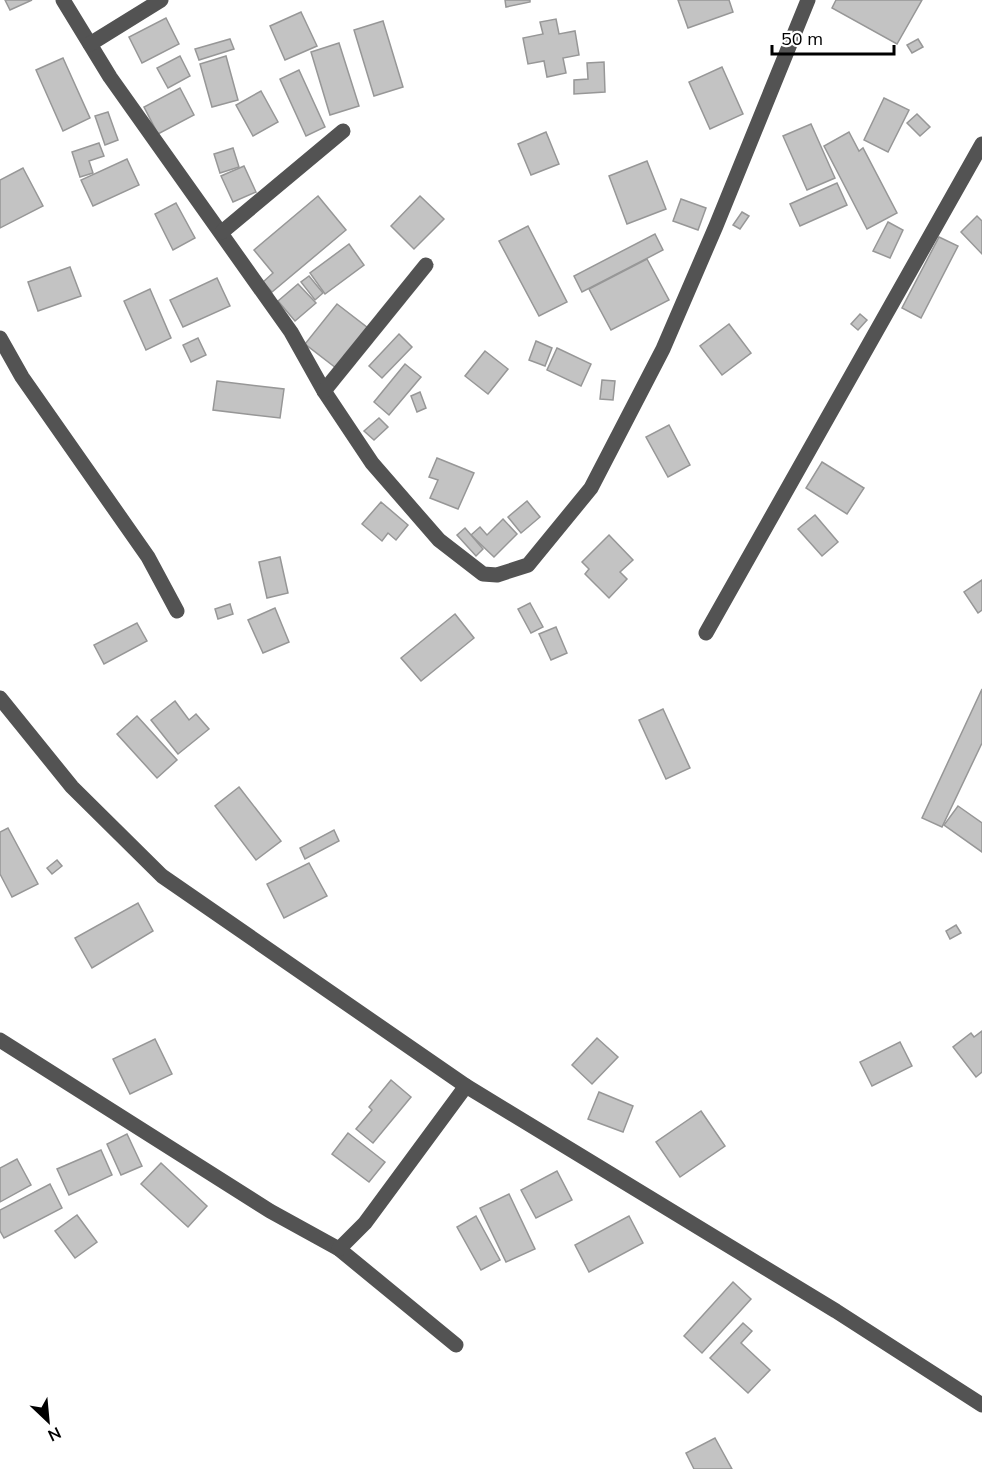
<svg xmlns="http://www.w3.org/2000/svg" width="982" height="1469" font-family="Mulish,sans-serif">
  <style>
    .building { fill: #c3c3c3; stroke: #979797; stroke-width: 1.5 }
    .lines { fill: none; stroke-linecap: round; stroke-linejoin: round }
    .minor { stroke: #535353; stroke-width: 15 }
  </style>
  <rect width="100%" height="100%" fill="#fff"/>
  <!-- building -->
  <g class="building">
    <polygon points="5,0 32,0 10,10"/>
    <polygon points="505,0 530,0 530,2 506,7"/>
    <polygon points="678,0 729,0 733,12 688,28"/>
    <polygon points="836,0 922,0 897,44 832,8"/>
    <polygon points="301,12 317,46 285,60 270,26"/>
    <polygon points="166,18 179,44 142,63 129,37"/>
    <polygon points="556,19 559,34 575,31 579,55 563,58 566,73 547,77 544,61 528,64 523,38 543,34 540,22"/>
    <polygon points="383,21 403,87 374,96 354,30"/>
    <polygon points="230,39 234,49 199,60 195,49"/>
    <polygon points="918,39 923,47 912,53 907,45"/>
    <polygon points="339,43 359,106 330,115 311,52"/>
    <polygon points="180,56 190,76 168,88 157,68"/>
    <polygon points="226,56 238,100 212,107 200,64"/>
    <polygon points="63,58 90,118 63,131 36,70"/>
    <polygon points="604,62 605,92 574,94 574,80 588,79 587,63"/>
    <polygon points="722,67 743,114 710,129 689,82"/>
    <polygon points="299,70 325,127 306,136 280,79"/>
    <polygon points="180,88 194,115 158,134 144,107"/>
    <polygon points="261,91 278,122 253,136 236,105"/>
    <polygon points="884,98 909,110 888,152 864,140"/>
    <polygon points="108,112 118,140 105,145 95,116"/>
    <polygon points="917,114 930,127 920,136 907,123"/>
    <polygon points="811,124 835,178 807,190 783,136"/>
    <polygon points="546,132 559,164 531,175 518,144"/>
    <polygon points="849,132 859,151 863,148 897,213 867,229 824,146"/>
    <polygon points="99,143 104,156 89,161 93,173 80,177 72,152"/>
    <polygon points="233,148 239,167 220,173 214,154"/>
    <polygon points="127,159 139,185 93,206 81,180"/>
    <polygon points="647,161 666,209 627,224 609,176"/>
    <polygon points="244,166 256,192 233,202 221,176"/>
    <polygon points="23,168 43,206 0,228 0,180"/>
    <polygon points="837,183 847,205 800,226 790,204"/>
    <polygon points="318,196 346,230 272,292 263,282 273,273 254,250"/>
    <polygon points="420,196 444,219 414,249 391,226"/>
    <polygon points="681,199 706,208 698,230 673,221"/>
    <polygon points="176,203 195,238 173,250 155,214"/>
    <polygon points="742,212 749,216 740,229 733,225"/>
    <polygon points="977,216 982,221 982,254 961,232"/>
    <polygon points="888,222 903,230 890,258 873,251"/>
    <polygon points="528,226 567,302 539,316 499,241"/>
    <polygon points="655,234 663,250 582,292 574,276"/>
    <polygon points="939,237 958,246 921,318 902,308"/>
    <polygon points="349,244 364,265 325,294 310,273"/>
    <polygon points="647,259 669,300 611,330 589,289"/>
    <polygon points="70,267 81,296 38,311 28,282"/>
    <polygon points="309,276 323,293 315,300 301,282"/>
    <polygon points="217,278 230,306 183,327 170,300"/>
    <polygon points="298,284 316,303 295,321 278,301"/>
    <polygon points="150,289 171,338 146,350 124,301"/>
    <polygon points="337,304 368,328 336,368 305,344"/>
    <polygon points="860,314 867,320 858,330 851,324"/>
    <polygon points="729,324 751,353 722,375 700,346"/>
    <polygon points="399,334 412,347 382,378 369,366"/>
    <polygon points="198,338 206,355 191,362 183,345"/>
    <polygon points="536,341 552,348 545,366 529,360"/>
    <polygon points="557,348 591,364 581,386 547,370"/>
    <polygon points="485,351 508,369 488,394 465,376"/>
    <polygon points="405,364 421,377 389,415 374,402"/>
    <polygon points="602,380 615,381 613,400 600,399"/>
    <polygon points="217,381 284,389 280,418 213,410"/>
    <polygon points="420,392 426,408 417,412 411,396"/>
    <polygon points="379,418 388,427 374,440 364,431"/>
    <polygon points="669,425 690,465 668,477 646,437"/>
    <polygon points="437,458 474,473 458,509 430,498 438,480 429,477"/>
    <polygon points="822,462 864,488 847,514 806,488"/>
    <polygon points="527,501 540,517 521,533 508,517"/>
    <polygon points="381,502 408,525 396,540 388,533 382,541 362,524"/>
    <polygon points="815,515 838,542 822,556 798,529"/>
    <polygon points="503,519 517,534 494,557 471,535 480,527 487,535"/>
    <polygon points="465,528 483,549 476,556 457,535"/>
    <polygon points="609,535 633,560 620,572 627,579 609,598 585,574 589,569 582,562"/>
    <polygon points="280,557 288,593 267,598 259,562"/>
    <polygon points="982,580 982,610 978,613 964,592"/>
    <polygon points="530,603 543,627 531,633 518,609"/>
    <polygon points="230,604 233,614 218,619 215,609"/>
    <polygon points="275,608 289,642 263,653 248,620"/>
    <polygon points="455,614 474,638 421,681 401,658"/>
    <polygon points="137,623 147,641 104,664 94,645"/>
    <polygon points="556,627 567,653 551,660 539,634"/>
    <polygon points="982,689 982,743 942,827 922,818"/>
    <polygon points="175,701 189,720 196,714 209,729 178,754 151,720"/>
    <polygon points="663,709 690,768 666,779 639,720"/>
    <polygon points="137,716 177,760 157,778 117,734"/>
    <polygon points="239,787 281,841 256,860 215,806"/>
    <polygon points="958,806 982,823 982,852 944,825"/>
    <polygon points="8,828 38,884 12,897 0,874 0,832"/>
    <polygon points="334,830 339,841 305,859 300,848"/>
    <polygon points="57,860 62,866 52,874 47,868"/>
    <polygon points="309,863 327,896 284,918 267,884"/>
    <polygon points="138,903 153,931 92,968 75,938"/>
    <polygon points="956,925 961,933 950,939 946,931"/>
    <polygon points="982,1031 982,1072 976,1077 953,1047 971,1033 974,1037"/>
    <polygon points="597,1038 618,1057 592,1084 572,1065"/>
    <polygon points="155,1039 172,1074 130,1094 113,1059"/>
    <polygon points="900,1042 912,1066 872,1086 860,1062"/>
    <polygon points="391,1080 411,1097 373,1143 356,1129 372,1110 369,1107"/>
    <polygon points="599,1092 633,1106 623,1132 588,1119"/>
    <polygon points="701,1111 725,1146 680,1177 656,1142"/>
    <polygon points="348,1133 385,1162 369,1182 332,1154"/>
    <polygon points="127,1134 142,1166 121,1175 107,1144"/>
    <polygon points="101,1150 112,1175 69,1195 57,1169"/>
    <polygon points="17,1159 31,1185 0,1202 0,1168"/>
    <polygon points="161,1163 207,1206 188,1227 141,1184"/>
    <polygon points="557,1171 572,1200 536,1218 521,1190"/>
    <polygon points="50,1184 62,1208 4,1238 0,1231 0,1210"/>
    <polygon points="509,1194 535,1249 506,1262 480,1208"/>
    <polygon points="77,1215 97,1242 75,1258 55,1231"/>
    <polygon points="476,1216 500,1260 481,1270 457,1227"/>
    <polygon points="629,1216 643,1243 589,1272 575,1245"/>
    <polygon points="733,1282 751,1299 702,1353 684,1336"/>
    <polygon points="743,1323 752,1331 741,1343 770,1370 748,1393 710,1358"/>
    <polygon points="715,1438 732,1469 694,1469 686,1453"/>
  </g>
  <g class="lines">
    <!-- minor -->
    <g class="minor">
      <polyline points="63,0 110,77 291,332 324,391 372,463 439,540 483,574 497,575 528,565 591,488 663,349 716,226 808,0"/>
      <polyline points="90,44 161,0"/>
      <polyline points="222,232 343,131"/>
      <polyline points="0,338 22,377 148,557 177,611"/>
      <polyline points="324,391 426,265"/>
      <polyline points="706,633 982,144"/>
      <polyline points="0,698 72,787 162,876 466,1086 836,1311 982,1405"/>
      <polyline points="0,1040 270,1211 339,1249 456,1345"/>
      <polyline points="339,1249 365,1223 466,1086"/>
    </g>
  </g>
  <!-- north arrow -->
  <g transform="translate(48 1421) rotate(154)" stroke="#ffffff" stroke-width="4.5" paint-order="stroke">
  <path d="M0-4.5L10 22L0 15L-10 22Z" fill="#000000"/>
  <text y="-9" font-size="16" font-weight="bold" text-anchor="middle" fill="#000000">N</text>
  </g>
  <!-- scale -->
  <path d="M772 45v9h122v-9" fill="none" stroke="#000000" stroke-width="3"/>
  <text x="781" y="45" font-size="18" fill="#000000" stroke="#ffffff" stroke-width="4.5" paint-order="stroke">50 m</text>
</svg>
